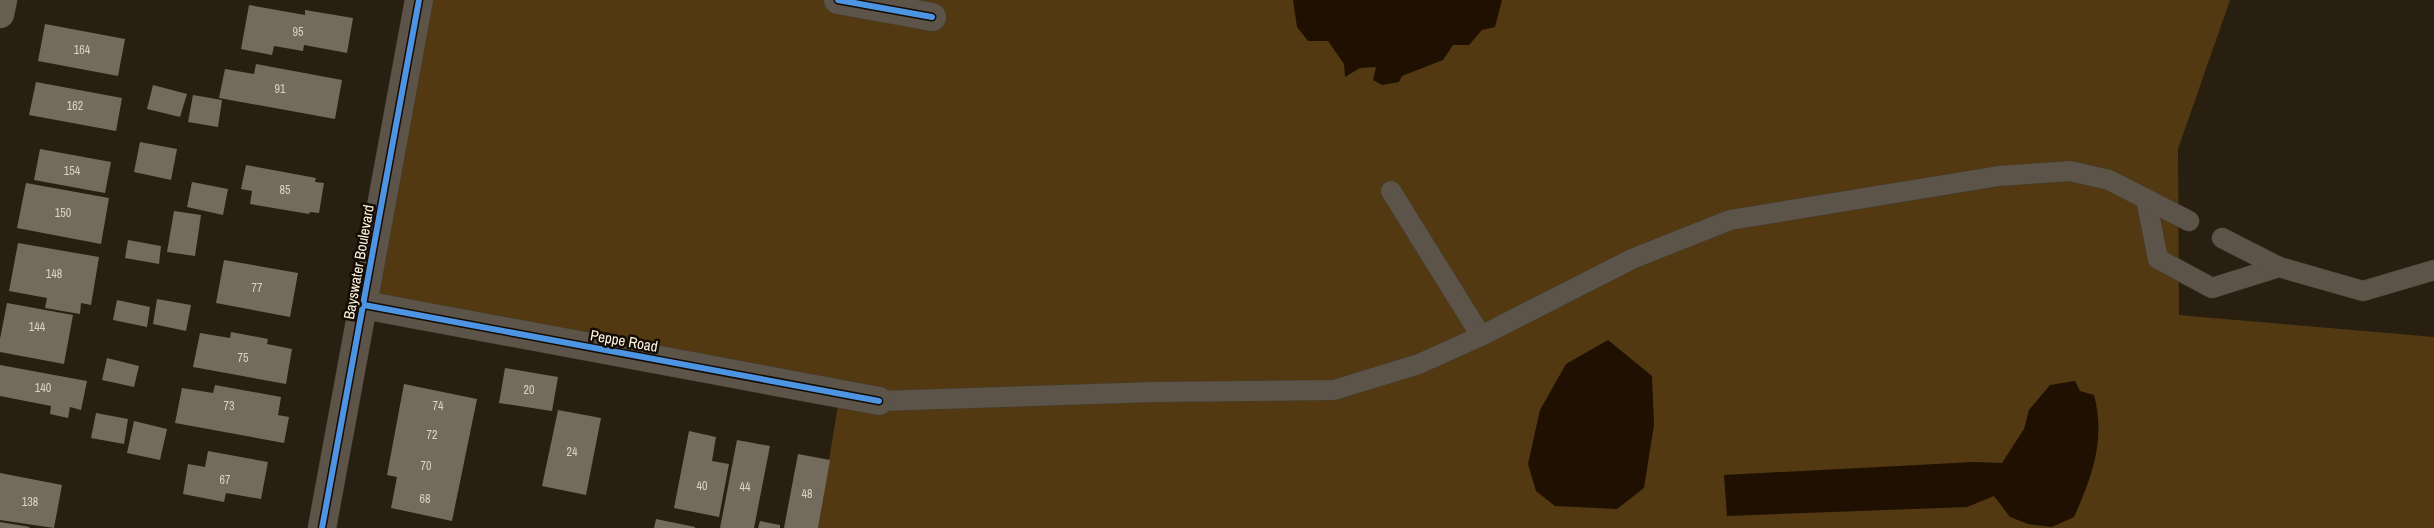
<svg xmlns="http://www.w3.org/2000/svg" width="2434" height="528" font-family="'Archivo Narrow',sans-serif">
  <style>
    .green { fill: #523912 }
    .water { fill: #1f1001 }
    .building { fill: #746b5f }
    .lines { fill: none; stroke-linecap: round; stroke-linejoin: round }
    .lane-casing { stroke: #443c2f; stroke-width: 21 }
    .street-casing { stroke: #443c2f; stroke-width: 29 }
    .secondary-casing { stroke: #443c2f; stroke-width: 29 }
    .lane { stroke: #5c5449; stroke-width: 20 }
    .street { stroke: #5c5449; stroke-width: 28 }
    .secondary { stroke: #685f51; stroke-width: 28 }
    .cycleway-casing { stroke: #140c03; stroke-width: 9 }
    .cycleway { stroke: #4d94e3; stroke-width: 6 }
    .labels { text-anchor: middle; stroke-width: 5; stroke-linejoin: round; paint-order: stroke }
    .number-label { font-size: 12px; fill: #dcd1c2 }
    .street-label { font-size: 15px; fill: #fef3e3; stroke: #140c03 }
  </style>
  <rect width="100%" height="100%" fill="#281f10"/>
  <!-- green -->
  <polygon class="green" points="420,0 838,0 914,14 918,0 2230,0 2178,149 2179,315 2434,337 2434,528 818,528 839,399 358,314"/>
  <!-- water -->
  <g class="water">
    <polygon points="1293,0 1502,0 1495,27 1482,30 1469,45 1453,45 1443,60 1402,76 1399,82 1382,85 1373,80 1376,67 1360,68 1345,77 1344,64 1328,41 1308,41 1297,27"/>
    <polygon points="1608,340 1652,376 1654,425 1644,488 1617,509 1555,506 1536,491 1528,464 1540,410 1566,364"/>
    <path d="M 2075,381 L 2080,391 L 2094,395 C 2106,439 2092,477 2074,517 L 2052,527 L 2028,524 L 2010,517 L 1994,496 L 1967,507 L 1727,516 L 1724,475 L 1974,462 L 2002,463 L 2024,429 L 2029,410 L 2050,385 Z"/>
  </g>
  <!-- building -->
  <g class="building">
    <polygon points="249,5 305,15 305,10 353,18 347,53 304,45 303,51 274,46 272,55 241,49"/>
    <polygon points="45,24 125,39 118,76 38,61"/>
    <polygon points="256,64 342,80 335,119 219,98 225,69 254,74"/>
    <polygon points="36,82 122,98 116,131 29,115"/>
    <polygon points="153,85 187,94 180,117 147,109"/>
    <polygon points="193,95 222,100 218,127 188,122"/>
    <polygon points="140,142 177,149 171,180 134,172"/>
    <polygon points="40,149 111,162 105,193 34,180"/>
    <polygon points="246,165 316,178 315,182 324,183 319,213 310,212 309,214 250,204 252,191 241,189"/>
    <polygon points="192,182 228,189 223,215 187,207"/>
    <polygon points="26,183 109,198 101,244 17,228"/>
    <polygon points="174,211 201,215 195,256 167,252"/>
    <polygon points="128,240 161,246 159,264 125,258"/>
    <polygon points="18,243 99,257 91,305 81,303 80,314 45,308 47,298 9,291"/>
    <polygon points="224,260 298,273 290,317 216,303"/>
    <polygon points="157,299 191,305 186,331 153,324"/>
    <polygon points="117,300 150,307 147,327 113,320"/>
    <polygon points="7,303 73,315 64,364 0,352 0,339"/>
    <polygon points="231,332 268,339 267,344 292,349 286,384 193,367 200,333 230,338"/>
    <polygon points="107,358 139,366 134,387 102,380"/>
    <polygon points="0,365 87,381 81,410 70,407 68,418 50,414 51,406 0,396"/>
    <polygon points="505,368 558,377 552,411 499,403"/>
    <polygon points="404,384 477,399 452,521 391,508 397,477 387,475"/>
    <polygon points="215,385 281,397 278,415 289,417 284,443 175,423 182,388 213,393"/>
    <polygon points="558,410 601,418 586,495 542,486"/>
    <polygon points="96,413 128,419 124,444 91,438"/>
    <polygon points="134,421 167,429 160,460 127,453"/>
    <polygon points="689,431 716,437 712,461 729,464 719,517 674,508"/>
    <polygon points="737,440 770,446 754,528 720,528"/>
    <polygon points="208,451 268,462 261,499 226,493 224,502 183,494 188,464 205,467"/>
    <polygon points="798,454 830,460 818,528 784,528"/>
    <polygon points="0,473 62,485 54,528 0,520"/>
    <polygon points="656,519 695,527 695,528 654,528"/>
    <polygon points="760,521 780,525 780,528 758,528"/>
    <polygon points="0,522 30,527 29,528 0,528"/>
  </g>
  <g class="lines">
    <!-- lane casing -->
    <g class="lane-casing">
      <g id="lane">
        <polyline points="1391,191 1481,336"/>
        <polyline points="2146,199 2158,259 2212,288 2279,267"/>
        <polyline points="2222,238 2279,267 2363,291 2434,270"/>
        <polyline points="879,401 1155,392 1334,390 1419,364 1481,336 1632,259 1730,220 1999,176 2070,171 2109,180 2189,221"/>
      </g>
    </g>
    <!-- street casing -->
    <g class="street-casing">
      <g id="street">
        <polyline points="838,0 932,17"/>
        <polyline points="364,305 879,401"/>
        <polyline points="322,528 419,0"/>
      </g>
    </g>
    <!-- secondary casing -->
    <g class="secondary-casing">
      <polyline id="secondary" points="0,14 3,0"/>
    </g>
    <!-- lane -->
    <use href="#lane" class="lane"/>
    <!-- street -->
    <use href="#street" class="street"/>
    <!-- secondary -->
    <use href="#secondary" class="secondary"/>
    <!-- cycleway casing -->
    <g class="cycleway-casing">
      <g id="cycleway">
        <polyline points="838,0 932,17"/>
        <polyline points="364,305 879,401"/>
        <polyline points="322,528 419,0"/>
      </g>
    </g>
    <!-- cycleway -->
    <use href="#cycleway" class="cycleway"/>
  </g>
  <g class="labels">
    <!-- number labels -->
    <g class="number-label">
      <text x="298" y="36">95</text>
      <text x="82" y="54">164</text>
      <text x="280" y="93">91</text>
      <text x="75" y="110">162</text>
      <text x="72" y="175">154</text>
      <text x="285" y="194">85</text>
      <text x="63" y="217">150</text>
      <text x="54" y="278">148</text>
      <text x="257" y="292">77</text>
      <text x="37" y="331">144</text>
      <text x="243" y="362">75</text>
      <text x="43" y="392">140</text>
      <text x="529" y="394">20</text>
      <text x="229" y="410">73</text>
      <text x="438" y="410">74</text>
      <text x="432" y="439">72</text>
      <text x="572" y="456">24</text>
      <text x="426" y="470">70</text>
      <text x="225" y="484">67</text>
      <text x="702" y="490">40</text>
      <text x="745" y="491">44</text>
      <text x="807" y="498">48</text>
      <text x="425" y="503">68</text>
      <text x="30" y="506">138</text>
    </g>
    <!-- street labels -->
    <g class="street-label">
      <text transform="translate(359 262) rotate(-80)" y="5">Bayswater Boulevard</text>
      <text transform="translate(624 341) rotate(10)" y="5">Peppe Road</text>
    </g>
  </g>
</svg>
